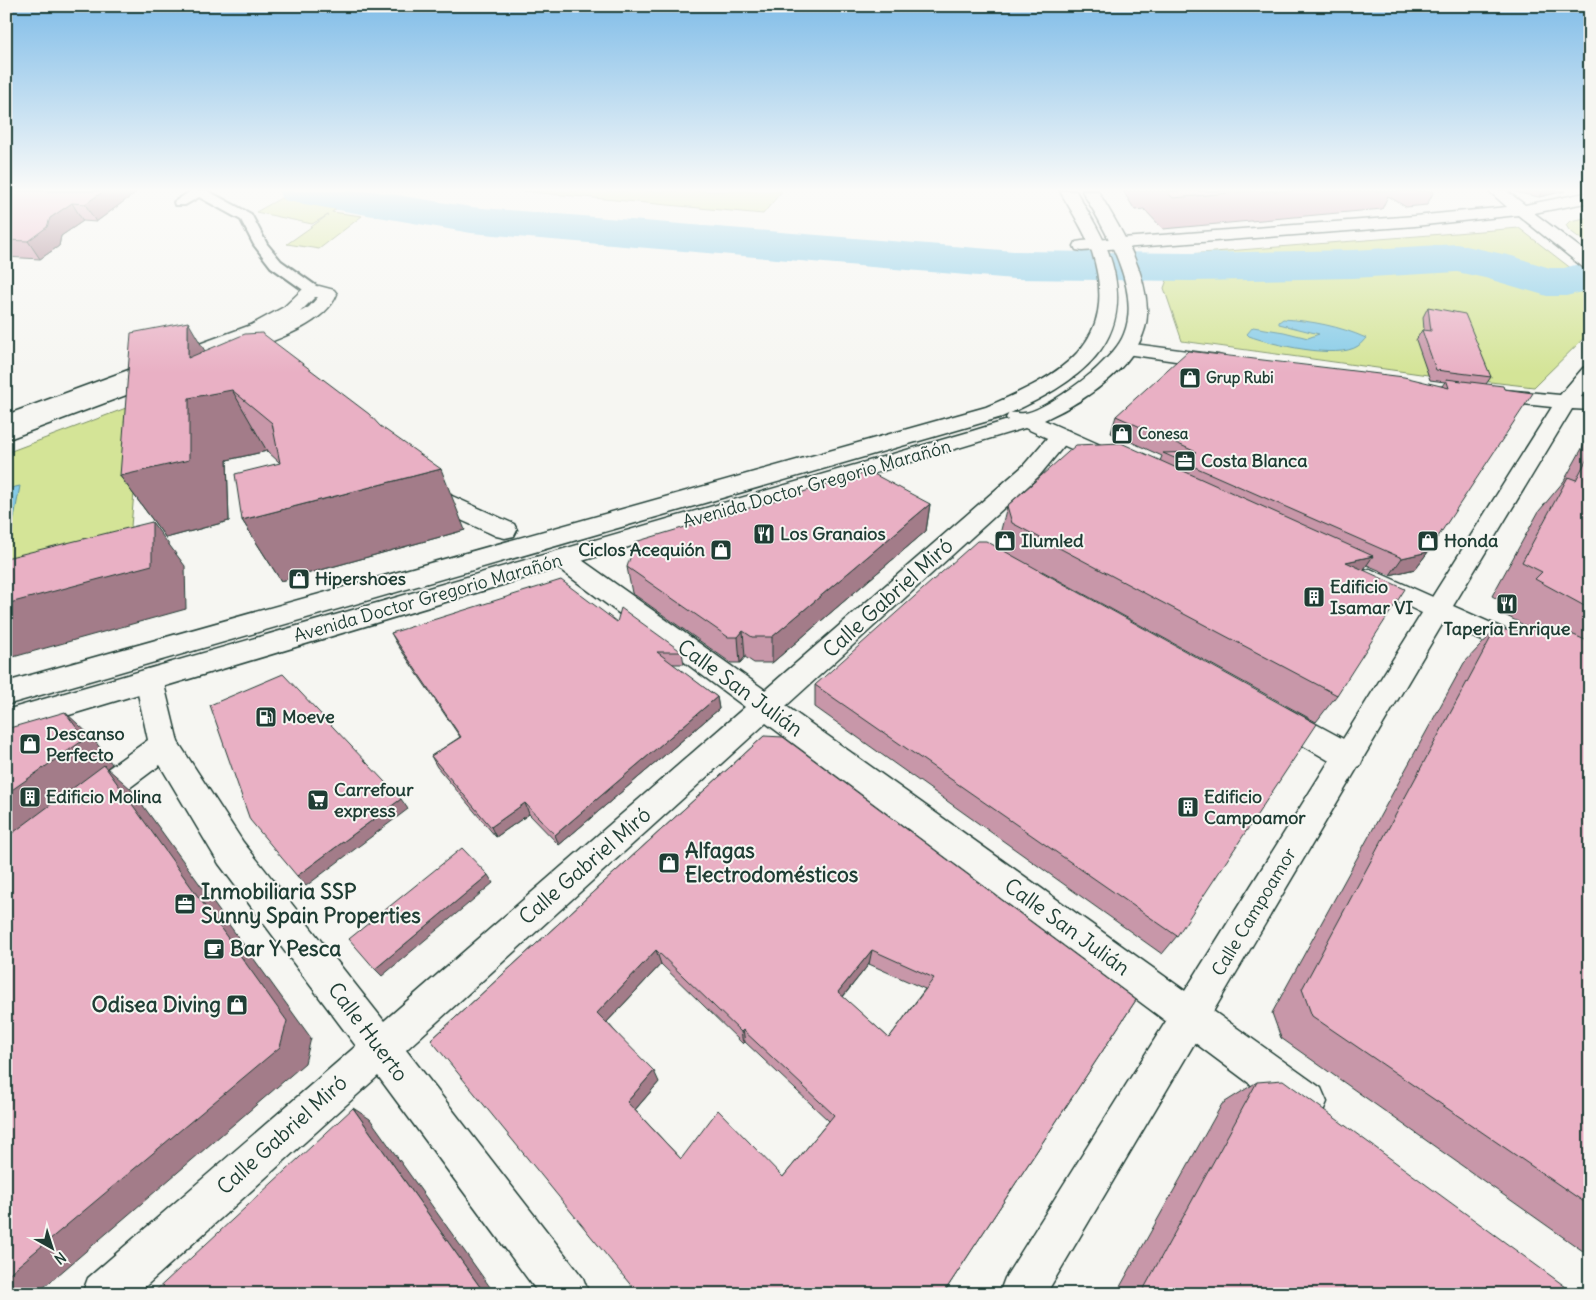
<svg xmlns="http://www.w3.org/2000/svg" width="1596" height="1300" font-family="Delius,sans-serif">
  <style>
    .green { fill: #d4e497; stroke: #7a9066 }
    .water { fill: #86cbe7; stroke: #5d929f }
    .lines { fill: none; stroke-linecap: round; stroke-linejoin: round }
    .river { fill: #86cbe7; fill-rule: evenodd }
    .service-casing { stroke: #1f3d34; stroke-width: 4 }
    .pedestrian-casing { stroke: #1f3d34; stroke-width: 3 }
    .minor-casing { stroke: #1f3d34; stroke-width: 3 }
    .tertiary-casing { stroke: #1f3d34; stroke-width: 3 }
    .service { fill: #f6f6f2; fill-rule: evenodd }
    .pedestrian { fill: #f6f6f2; fill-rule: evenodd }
    .minor { fill: #f6f6f2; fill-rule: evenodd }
    .tertiary { fill: #f6f6f2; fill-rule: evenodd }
    .wall { fill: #c897a9; stroke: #1f3d34; fill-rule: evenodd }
    .shaded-wall { fill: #a37b89; stroke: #1f3d34 }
    .building { fill: #e9b0c4; stroke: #1f3d34; fill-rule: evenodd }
    .labels { text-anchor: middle; stroke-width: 4; stroke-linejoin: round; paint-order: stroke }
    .far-poi-label { font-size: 15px; font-weight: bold; fill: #1f3d34; stroke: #f6f6f2; text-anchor: start }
    .poi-label { font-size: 18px; font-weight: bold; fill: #1f3d34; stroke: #f6f6f2; text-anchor: start }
    .street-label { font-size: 18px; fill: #1f3d34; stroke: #f6f6f2 }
    .near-street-label { font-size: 21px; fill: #1f3d34; stroke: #f6f6f2 }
    .near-poi-label { font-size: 21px; font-weight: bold; fill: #1f3d34; stroke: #f6f6f2; text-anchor: start }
  </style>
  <rect width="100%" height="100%" fill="#f6f6f2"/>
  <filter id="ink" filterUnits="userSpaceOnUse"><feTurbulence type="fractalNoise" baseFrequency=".02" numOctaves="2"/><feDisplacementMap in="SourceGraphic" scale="10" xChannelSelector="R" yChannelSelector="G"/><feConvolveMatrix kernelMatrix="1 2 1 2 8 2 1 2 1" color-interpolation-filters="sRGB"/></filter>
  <g filter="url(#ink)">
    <!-- green -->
    <g class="green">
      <polygon points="520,191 782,191 763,214"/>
      <polygon points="281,198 336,209 332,212 362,216 319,249 287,244 328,215 312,224 256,212"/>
      <polygon points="1590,217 1590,246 1569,230 1566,225 1570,221"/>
      <polygon points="1519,228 1590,283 1590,332 1534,387 1428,375 1182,341 1164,288 1176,255"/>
      <polygon points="142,402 129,549 6,581 6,453"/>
    </g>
    <!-- water -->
    <g class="water">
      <path d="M 1283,319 C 1312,321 1339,326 1366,338 C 1364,340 1361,344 1358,346 C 1338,360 1270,344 1249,336 L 1247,334 L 1253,327 L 1284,332 L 1308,338 L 1319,334 L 1279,324 L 1279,322 Z"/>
      <polygon points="20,486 8,550 6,550 6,489"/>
    </g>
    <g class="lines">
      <!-- river -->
      <polygon class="river" points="278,191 373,191 471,207 1014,251 1191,253 1353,250 1457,244 1512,256 1550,268 1564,268 1590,261 1590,290 1566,296 1547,296 1485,278 1457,272 1353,278 1191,281 1014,279 471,233 298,203 284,200"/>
      <!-- service casing -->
      <g class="service-casing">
        <polygon id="service" points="191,191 208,191 251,214 267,244 281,261 319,288 321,291 319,294 309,294 271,267 254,245 241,220 199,197 185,205 175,205 174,202"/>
      </g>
      <!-- pedestrian casing -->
      <g class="pedestrian-casing">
        <path id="pedestrian" d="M 423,479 L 431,481 L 452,496 L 514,524 L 517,530 L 514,536 L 505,538 L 496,536 C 472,524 426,508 411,486 L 415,481 Z"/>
      </g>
      <!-- minor casing -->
      <g class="minor-casing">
        <g id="minor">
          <polygon points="1489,191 1507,191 1525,205 1590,192 1590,202 1534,213 1590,255 1590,269 1584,268 1518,215 1415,226 1082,251 1076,250 1074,246 1076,242 1082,241 1415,216 1507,207"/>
          <path d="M 319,286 L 334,290 L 337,294 C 325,326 267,343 237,354 L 230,356 L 223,354 L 221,349 L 166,370 L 172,375 L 169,379 L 6,440 L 6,415 L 251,325 L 284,307 L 303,289 ZM 315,297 L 318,297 L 309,307 L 300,312 Z"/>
          <polygon points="1126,343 1218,355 1225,357 1228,361 1225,365 1218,367 1119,353 1116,349 1119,345"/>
          <polygon points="1590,366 1590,386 1581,397 1590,398 1590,410 1572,409 1447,616 1438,619 1429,616 1425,609 1429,602 1552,407 1492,401 1485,399 1482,395 1485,391 1492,389 1560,395 1583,368"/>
          <polygon points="1061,429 1069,431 1072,436 1039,476 786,706 1321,1088 1327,1102 1321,1116 1307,1122 1293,1116 766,723 406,1050 583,1278 589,1294 539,1294 378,1076 137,1294 82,1294 88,1278 356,1046 219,864 160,765 100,810 89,814 78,810 73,800 78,790 148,740 135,680 139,672 149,669 159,672 163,680 178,742 243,842 384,1021 745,707 554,565 550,559 554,553 563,550 572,553 765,690 1023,466 1053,431"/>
          <polygon points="1278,705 1288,709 1360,748 1364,757 1360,766 1349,770 1338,766 1268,725 1263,717 1268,709"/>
        </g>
      </g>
      <!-- tertiary casing -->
      <g class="tertiary-casing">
        <g id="tertiary">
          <path d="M 1060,191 L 1076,191 C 1087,211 1100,230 1108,251 C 1142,345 1076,383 1002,417 L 6,705 L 6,682 L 986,407 C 1060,375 1121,345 1092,252 C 1085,231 1071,211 1060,191 Z"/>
          <path d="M 1082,191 L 1098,191 C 1119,227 1145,266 1147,309 C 1150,360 1084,402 1044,420 L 1123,455 L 1126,460 L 1123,465 L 1115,467 L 1107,465 L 1025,428 L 6,734 L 6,710 L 969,432 L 1008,420 L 1006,418 L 1009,413 C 1015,412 1019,414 1024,413 C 1041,412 1086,379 1098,367 C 1108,357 1119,347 1124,334 C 1142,290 1104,228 1082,191 Z"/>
          <polygon points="1370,569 1590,667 1590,690 1443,623 1046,1294 999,1294 1005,1278 1422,613 1361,584 1357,578 1361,572"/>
        </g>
      </g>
      <!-- service -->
      <use href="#service" class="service"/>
      <!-- pedestrian -->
      <use href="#pedestrian" class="pedestrian"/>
      <!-- minor -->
      <use href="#minor" class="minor"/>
      <!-- tertiary -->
      <use href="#tertiary" class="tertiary"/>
    </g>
    <!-- wall -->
    <g class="wall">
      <polygon points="6,191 138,191 96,222 83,221 61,236 59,246 40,259 6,257"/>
      <polygon points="1123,191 1434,191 1427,205 1406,207 1388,196 1382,209 1163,229 1144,209 1135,210"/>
      <polygon points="1510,191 1565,191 1539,197"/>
      <polygon points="1428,307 1491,377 1486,384 1428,552 1415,569 1390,575 1367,565 1363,570 1337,695 1316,722 1042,571 1177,936 1162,954 815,707 815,685 1005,551 1000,534 1007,506 1160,461 1162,456 1111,433 1116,416 1442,386 1445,382 1430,380 1416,340 1422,330 1424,330 1423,317"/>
      <polygon points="205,351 465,530 281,581 242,520 280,463 267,451 227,460 229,521 166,538 120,476"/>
      <polygon points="1590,434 1590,1256 1281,1038 1272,1013 1464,663 1495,630 1533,630 1503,614 1510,606 1492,596 1539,511 1564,481"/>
      <polygon points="930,504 926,531 772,663 754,663 745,657 740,663 731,663 632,593 627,567"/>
      <polygon points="617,622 682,652 684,664 672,664 717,697 719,709 559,845 529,814 496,837 437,767 431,756 460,737 397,644 391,633"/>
      <path d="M 764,736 L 1136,1000 L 943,1294 L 431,1040 ZM 661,964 L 743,1044 L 745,1042 L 829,1121 L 783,1177 L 681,1159 L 635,1110 L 659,1082 L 607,1022 ZM 869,964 L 925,989 L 889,1038 L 843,997 Z"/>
      <polygon points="1257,1082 1576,1294 1116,1294 1222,1104"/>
    </g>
    <!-- shaded-wall -->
    <g class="shaded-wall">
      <polygon points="104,191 138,191 96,222 85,204"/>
      <polygon points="1542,191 1565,191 1539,197"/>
      <polygon points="72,203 83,221 61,236 59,246 40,259 28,241 50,218"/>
      <polygon points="188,322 223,382 232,390 267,451 227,460 229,521 166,538 120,476 188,358"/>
      <polygon points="441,469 465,530 281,581 242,520"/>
      <polygon points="930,504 926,531 772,663 772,637"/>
      <polygon points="152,522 185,566 186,609 6,659 6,604"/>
      <polygon points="1428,552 1415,569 1390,575 1402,558"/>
      <polygon points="1373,556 1354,584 1346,562"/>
      <polygon points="743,631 745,657 740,663 738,637"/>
      <polygon points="717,697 719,709 559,845 555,835"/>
      <polygon points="65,712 92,737 112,764 107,768 131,789 311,1038 305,1063 36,1294 6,1294 6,794"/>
      <polygon points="401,799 408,809 306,886 297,876"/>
      <polygon points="525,803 529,814 496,837 491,827"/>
      <polygon points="488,875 493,883 382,976 375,969"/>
      <polygon points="656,950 661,964 604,1025 597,1013"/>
      <polygon points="872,950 869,964 836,1005 838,992"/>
      <polygon points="743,1030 745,1042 743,1044 741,1032"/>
      <polygon points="654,1071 659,1082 633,1112 627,1102"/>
      <polygon points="353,1108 370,1119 495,1294 485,1294"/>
    </g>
    <!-- building -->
    <g class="building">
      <polygon points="6,191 104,191 85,204 72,203 50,218 47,227 28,241 6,240"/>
      <polygon points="1166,191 1252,191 1173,198"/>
      <polygon points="1428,307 1465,314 1491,377 1436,370 1422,330 1431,331"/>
      <polygon points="188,322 188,358 245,334 262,333 369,414 380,426 441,469 242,520 235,474 280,463 272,423 232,390 189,398 189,460 120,476 131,333"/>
      <polygon points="1188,351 1404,377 1449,388 1446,379 1503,386 1504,389 1533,393 1428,552 1402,558 1163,453 1196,452 1116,416"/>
      <polygon points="1121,443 1373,556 1346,562 1405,589 1337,695 1012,523 1007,506 1076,445"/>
      <polygon points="1590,453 1590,609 1535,579 1542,572 1522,562 1568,477 1576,480"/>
      <polygon points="870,472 930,504 772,637 752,637 743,631 738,637 728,637 627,567 635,542"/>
      <polygon points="152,522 152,565 6,604 6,558"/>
      <polygon points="977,541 986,541 1317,724 1177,936 815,685"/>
      <polygon points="561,580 617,622 621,608 682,652 657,652 717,697 555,835 525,803 491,827 431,756 461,737 391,633"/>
      <polygon points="1495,630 1562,630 1590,642 1590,1206 1312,1016 1302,989"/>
      <polygon points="283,674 401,799 297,876 250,820 210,705"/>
      <polygon points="65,712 85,739 6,794 6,729"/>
      <path d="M 764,736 L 783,737 L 1136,1000 L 943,1294 L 638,1294 L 431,1040 ZM 656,950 L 741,1032 L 743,1030 L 834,1115 L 783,1177 L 718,1110 L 681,1159 L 627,1102 L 654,1071 L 597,1013 ZM 872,950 L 934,978 L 889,1038 L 838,992 Z"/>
      <polygon points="104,765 287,1021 280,1047 6,1276 6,838"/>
      <polygon points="462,848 488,875 375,969 349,939"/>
      <polygon points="1283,1080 1566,1287 1576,1294 1141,1294 1257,1082"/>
      <polygon points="353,1108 485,1294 152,1294"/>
    </g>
  </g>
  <!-- sky -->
  <linearGradient id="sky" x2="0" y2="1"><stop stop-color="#81bde8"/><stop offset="0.51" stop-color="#fbfbf9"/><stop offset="1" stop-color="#fbfbf9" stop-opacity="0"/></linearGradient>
  <rect width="1596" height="373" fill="url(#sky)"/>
  <!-- icons -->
  <defs>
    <g id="shop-square" transform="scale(1.125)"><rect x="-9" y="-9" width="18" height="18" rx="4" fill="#1f3d34" stroke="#f6f6f2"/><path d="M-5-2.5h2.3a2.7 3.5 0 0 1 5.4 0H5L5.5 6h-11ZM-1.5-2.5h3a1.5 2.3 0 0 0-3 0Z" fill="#fff"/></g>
    <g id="office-square" transform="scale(1.125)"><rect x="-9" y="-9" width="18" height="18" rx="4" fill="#1f3d34" stroke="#f6f6f2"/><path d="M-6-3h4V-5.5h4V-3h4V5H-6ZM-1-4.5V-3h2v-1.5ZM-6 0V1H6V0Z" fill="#fff"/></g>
    <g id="restaurant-square" transform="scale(1.125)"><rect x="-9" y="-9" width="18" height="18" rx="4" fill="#1f3d34" stroke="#f6f6f2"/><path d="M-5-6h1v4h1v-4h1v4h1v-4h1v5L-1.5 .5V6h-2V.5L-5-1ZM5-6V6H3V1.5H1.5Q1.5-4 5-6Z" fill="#fff"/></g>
    <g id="building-square" transform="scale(1.125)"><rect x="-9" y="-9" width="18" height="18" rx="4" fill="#1f3d34" stroke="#f6f6f2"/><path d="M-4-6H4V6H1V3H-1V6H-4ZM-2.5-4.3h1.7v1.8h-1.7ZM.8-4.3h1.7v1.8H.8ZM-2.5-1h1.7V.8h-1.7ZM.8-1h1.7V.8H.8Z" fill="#fff"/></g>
    <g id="fuel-square" transform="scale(1.125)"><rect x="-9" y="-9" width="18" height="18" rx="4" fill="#1f3d34" stroke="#f6f6f2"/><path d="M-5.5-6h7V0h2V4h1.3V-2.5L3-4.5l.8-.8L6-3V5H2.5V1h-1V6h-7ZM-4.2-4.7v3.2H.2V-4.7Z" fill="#fff"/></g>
    <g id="supermarket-square" transform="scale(1.125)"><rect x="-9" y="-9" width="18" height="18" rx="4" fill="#1f3d34" stroke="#f6f6f2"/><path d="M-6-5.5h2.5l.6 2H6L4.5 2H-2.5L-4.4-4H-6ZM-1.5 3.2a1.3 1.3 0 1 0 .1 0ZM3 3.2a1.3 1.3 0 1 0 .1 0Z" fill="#fff"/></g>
    <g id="cafe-square" transform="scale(1.125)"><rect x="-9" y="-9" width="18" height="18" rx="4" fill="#1f3d34" stroke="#f6f6f2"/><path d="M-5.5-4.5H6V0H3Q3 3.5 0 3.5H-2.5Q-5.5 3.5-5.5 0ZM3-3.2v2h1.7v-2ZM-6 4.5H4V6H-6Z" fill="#fff"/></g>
  </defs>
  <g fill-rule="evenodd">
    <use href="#shop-square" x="1190" y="378"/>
    <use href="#shop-square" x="1122" y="434"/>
    <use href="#office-square" x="1185" y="461"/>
    <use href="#restaurant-square" x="764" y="534"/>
    <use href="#shop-square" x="1005" y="541"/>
    <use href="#shop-square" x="1428" y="541"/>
    <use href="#shop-square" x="721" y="550"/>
    <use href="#shop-square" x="299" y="579"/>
    <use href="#building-square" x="1314" y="597"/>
    <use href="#restaurant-square" x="1507" y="604"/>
    <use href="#fuel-square" x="266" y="717"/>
    <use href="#shop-square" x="30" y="744"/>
    <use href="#building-square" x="30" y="797"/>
    <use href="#supermarket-square" x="318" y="800"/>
    <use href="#building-square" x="1188" y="807"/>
    <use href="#shop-square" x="669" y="863"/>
    <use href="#office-square" x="185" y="904"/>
    <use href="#cafe-square" x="214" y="949"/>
    <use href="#shop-square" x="237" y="1005"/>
  </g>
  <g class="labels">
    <!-- far-poi labels -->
    <g class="far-poi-label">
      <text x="1206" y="383">Grup Rubi</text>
      <text x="1138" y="439">Conesa</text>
    </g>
    <!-- poi labels -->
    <g class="poi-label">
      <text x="1201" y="467">Costa Blanca</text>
      <text x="780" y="540">Los Granaios</text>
      <text x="1021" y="547">Ilumled</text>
      <text x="1444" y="547">Honda</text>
      <text x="705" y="556" text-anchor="end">Ciclos Acequión</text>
      <text x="315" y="585">Hipershoes</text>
      <text x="1330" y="593">Edificio<tspan x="1330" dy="21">Isamar VI</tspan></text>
      <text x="1507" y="635" text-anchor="middle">Tapería Enrique</text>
      <text x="282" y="723">Moeve</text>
      <text x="46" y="740">Descanso<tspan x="46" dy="21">Perfecto</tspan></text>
      <text x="334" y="796">Carrefour<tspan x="334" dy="21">express</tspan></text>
      <text x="46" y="803">Edificio Molina</text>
      <text x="1204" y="803">Edificio<tspan x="1204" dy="21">Campoamor</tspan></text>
    </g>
    <!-- street labels -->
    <g class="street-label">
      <text transform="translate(817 484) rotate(-16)" y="6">Avenida Doctor Gregorio Marañón</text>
      <text transform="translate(428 598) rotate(-16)" y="6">Avenida Doctor Gregorio Marañón</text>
      <text transform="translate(1254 912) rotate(-59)" y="6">Calle Campoamor</text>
    </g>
    <!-- near-street labels -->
    <g class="near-street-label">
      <text transform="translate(888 598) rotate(-42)" y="7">Calle Gabriel Miró</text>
      <text transform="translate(740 688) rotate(36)" y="7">Calle San Julián</text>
      <text transform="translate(585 866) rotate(-41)" y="7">Calle Gabriel Miró</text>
      <text transform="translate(1067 927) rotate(36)" y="7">Calle San Julián</text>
      <text transform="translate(368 1032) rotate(53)" y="7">Calle Huerto</text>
      <text transform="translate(282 1135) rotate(-42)" y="7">Calle Gabriel Miró</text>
    </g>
    <!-- near-poi labels -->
    <g class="near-poi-label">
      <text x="685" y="858">Alfagas<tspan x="685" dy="24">Electrodomésticos</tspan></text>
      <text x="201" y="899">Inmobiliaria SSP<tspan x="201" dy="24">Sunny Spain Properties</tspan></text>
      <text x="230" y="956">Bar Y Pesca</text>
      <text x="221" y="1012" text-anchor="end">Odisea Diving</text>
    </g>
  </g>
  <!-- margin -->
  <rect width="1596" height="1300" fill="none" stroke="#f6f6f2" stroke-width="25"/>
  <rect x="12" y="12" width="1571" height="1275" fill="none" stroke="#1f3d34" stroke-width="2" filter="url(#ink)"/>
  <!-- north arrow -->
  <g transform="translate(52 1248) rotate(141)" stroke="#f6f6f2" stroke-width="4" paint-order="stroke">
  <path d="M0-4L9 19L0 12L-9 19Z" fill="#1f3d34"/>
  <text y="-8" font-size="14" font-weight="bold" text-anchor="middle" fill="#1f3d34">N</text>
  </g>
</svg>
